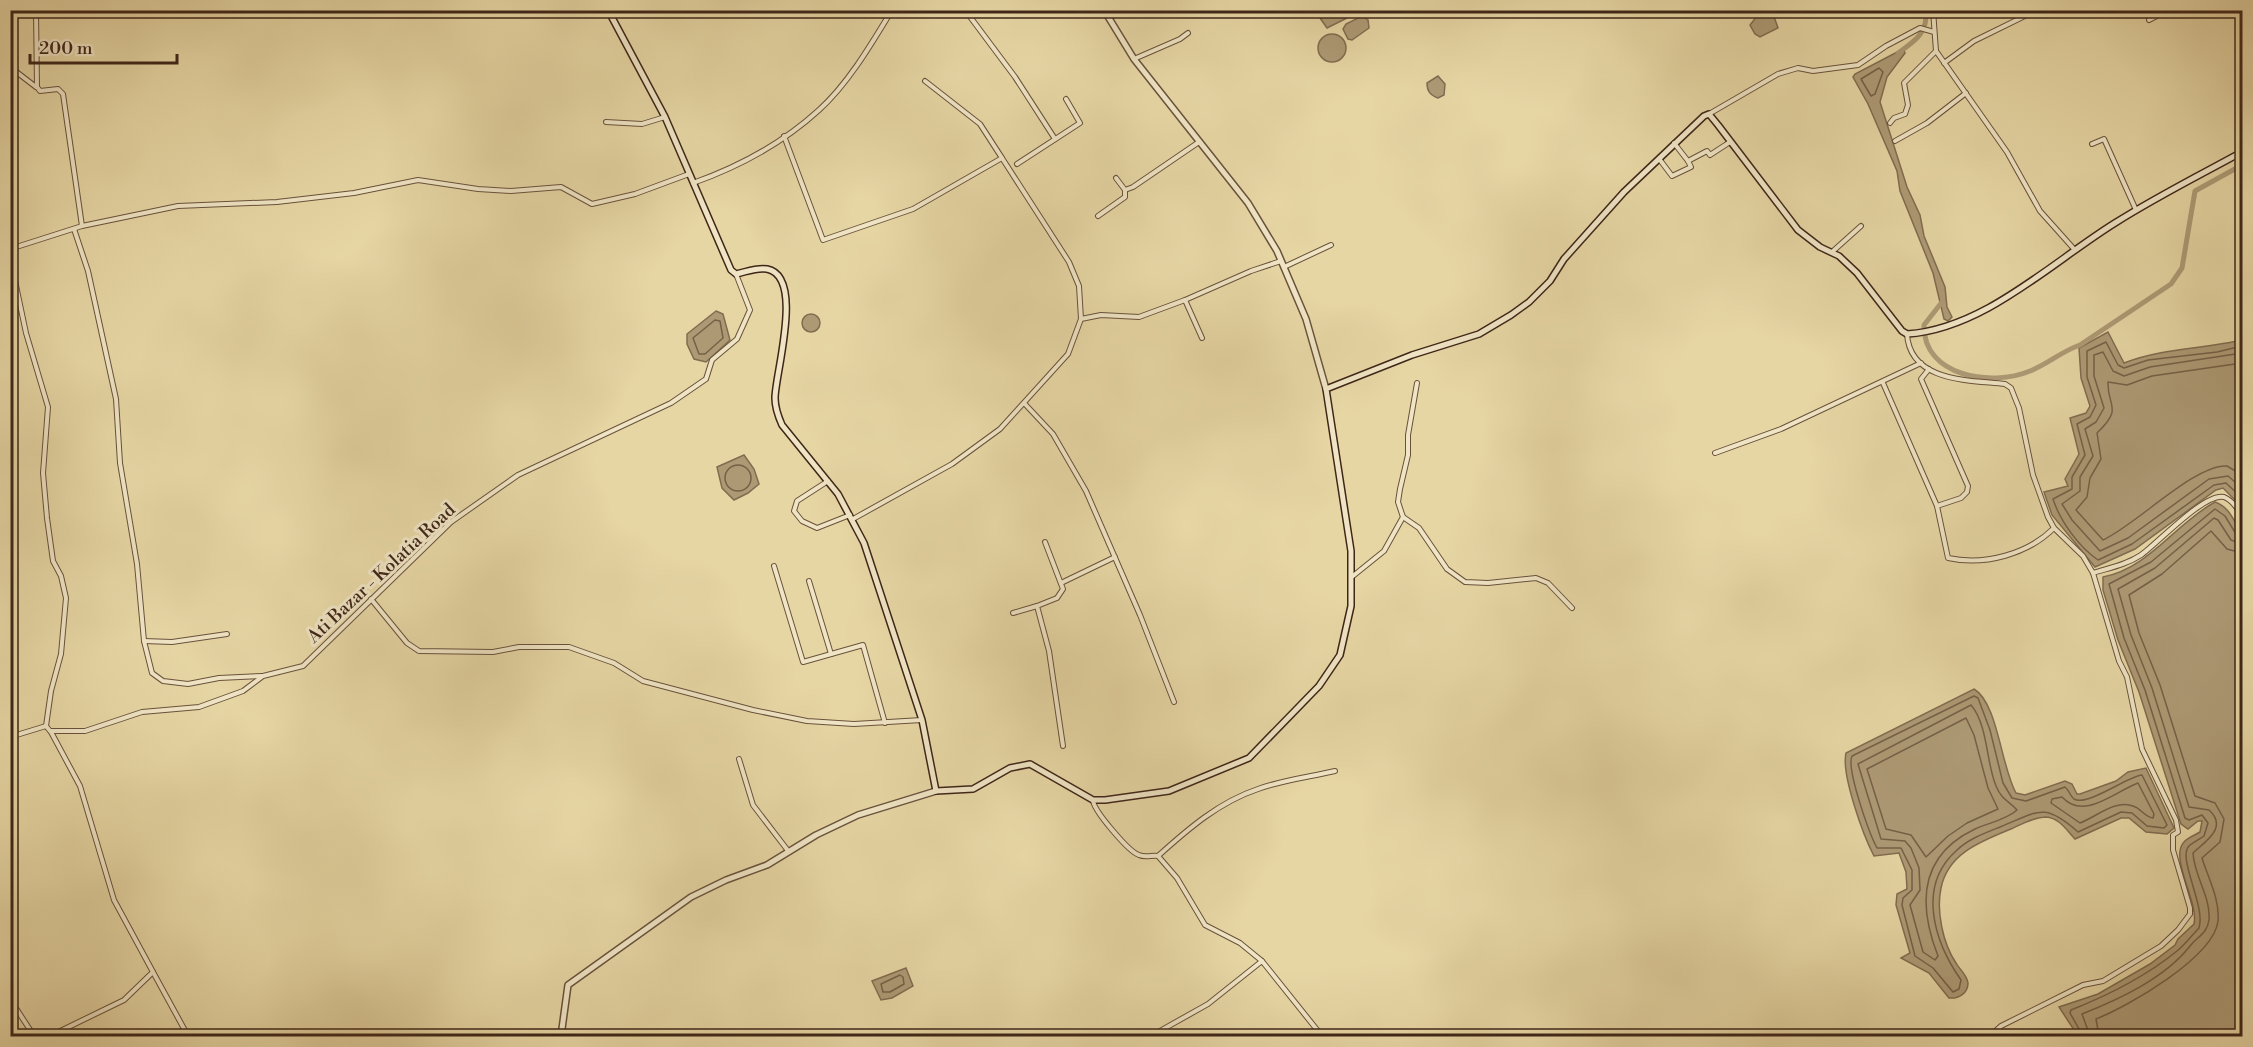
<svg xmlns="http://www.w3.org/2000/svg" width="2253" height="1047" font-family="'Libre Bodoni',serif">
  <style>
    .water { fill: #ad9a75; stroke: #816c50; stroke-width: 1.5 }
    .lines { fill: none; stroke-linecap: round; stroke-linejoin: round }
    .shore { stroke: #766047; stroke-width: 1.5 }
    .canal { stroke: #ad9a75; stroke-width: 5 }
    .minor-casing { stroke: #69523c; stroke-width: 6 }
    .tertiary-casing { stroke: #69523c; stroke-width: 8 }
    .secondary-casing { stroke: #3f2619; stroke-width: 8 }
    .minor { stroke: #efe4c4; stroke-width: 4 }
    .tertiary { stroke: #efe4c4; stroke-width: 5 }
    .secondary { stroke: #efe4c4; stroke-width: 5 }
    .labels { text-anchor: middle; stroke-width: 6; stroke-linejoin: round; paint-order: stroke }
    .street-label { font-size: 18px; fill: #3f2619; stroke: #efe4c4 }
  </style>
  <rect width="100%" height="100%" fill="#e6d6a4"/>
  <filter id="stains"><feTurbulence type="fractalNoise" baseFrequency=".00333" numOctaves="4"/><feColorMatrix values="0 0 0 0 .2 0 0 0 0 .09 0 0 0 0 .02 0 0 0 .5 -.17"/></filter>
  <radialGradient id="worn" r=".72"><stop offset=".6" stop-color="#630" stop-opacity="0"/><stop offset="1" stop-color="#630" stop-opacity=".3"/></radialGradient>
  <!-- water -->
  <g class="water">
    <polygon points="1768,10 1772,11 1778,28 1760,37 1755,34 1750,25 1757,16"/>
    <polygon points="1322,11 1322,10 1361,11 1327,28 1320,18"/>
    <polygon points="1362,16 1368,20 1369,28 1352,40 1348,39 1343,29 1346,24"/>
    <circle cx="1332" cy="48" r="14"/>
    <polygon points="1901,50 1904,50 1905,53 1887,77 1880,102 1907,187 1920,215 1924,236 1945,287 1947,307 1952,317 1948,321 1944,319 1933,273 1900,191 1897,171 1868,104 1853,77 1855,74"/>
    <path d="M 1438,76 L 1445,84 L 1444,95 L 1438,98 C 1430,95 1427,91 1427,83 Z"/>
    <polygon points="716,311 723,314 730,340 706,362 694,359 687,344 687,334"/>
    <circle cx="811" cy="323" r="9"/>
    <path d="M 2108,332 L 2124,363 C 2162,348 2203,349 2242,340 L 2242,507 L 2223,488 L 2216,490 L 2135,549 L 2095,567 L 2052,515 L 2044,492 L 2068,486 L 2065,479 L 2079,454 L 2070,418 L 2086,413 L 2090,406 L 2081,378 L 2079,348 Z"/>
    <polygon points="744,455 754,469 759,484 748,493 734,500 722,488 717,467"/>
    <path d="M 2215,502 C 2230,507 2234,522 2242,534 L 2242,1036 L 2078,1036 L 2059,1007 L 2098,994 L 2150,964 L 2175,945 L 2178,939 L 2194,924 C 2199,902 2169,858 2184,842 C 2187,838 2195,835 2200,832 L 2202,821 L 2198,821 L 2188,829 L 2181,824 L 2139,692 L 2118,640 L 2103,590 L 2103,577 C 2149,568 2175,524 2215,502 Z"/>
    <path d="M 1974,689 C 1998,703 2001,767 2016,793 L 2025,795 L 2065,781 L 2072,784 L 2077,794 L 2080,794 L 2116,781 L 2128,772 L 2146,768 L 2174,828 L 2167,834 L 2146,832 L 2129,818 L 2121,818 L 2075,839 C 2067,831 2060,818 2046,817 C 2034,817 2022,824 2011,829 C 1982,841 1948,853 1941,888 C 1936,911 1943,944 1956,963 C 1960,970 1967,975 1968,983 C 1968,993 1959,999 1949,998 L 1929,973 L 1901,958 L 1910,953 L 1896,905 L 1897,894 L 1907,889 L 1906,872 L 1899,853 L 1874,856 C 1863,835 1841,774 1846,753 Z"/>
    <polygon points="906,968 913,986 892,998 881,1000 872,981"/>
  </g>
  <g class="lines">
    <!-- shore -->
    <g class="shore">
      <polygon points="1879,68 1883,72 1875,94 1871,96 1861,79"/>
      <polygon points="715,320 720,321 723,338 705,354 699,354 693,338"/>
      <path d="M 2242,346 L 2217,352 L 2148,360 L 2124,368 L 2118,365 L 2106,342 L 2087,351 L 2087,377 L 2096,405 L 2090,417 L 2077,424 L 2085,455 L 2072,477 L 2072,489 L 2053,499 C 2060,521 2079,547 2098,560 L 2132,544 L 2214,485 L 2226,483 L 2242,498"/>
      <polyline points="2242,353 2150,367 2124,376 2113,371 2103,352 2094,355 2094,376 2104,408 2096,422 2085,429 2093,456 2080,477 2080,491 2062,504 2072,520 2100,551 2128,538 2209,479 2228,476 2242,488"/>
      <path d="M 2242,363 L 2152,376 L 2127,385 L 2108,382 C 2107,407 2124,407 2097,433 L 2101,459 L 2090,478 L 2087,497 L 2076,510 L 2103,540 C 2136,525 2195,464 2227,466 L 2242,475"/>
      <circle cx="738" cy="478" r="13"/>
      <path d="M 1974,696 L 1978,698 L 1990,730 L 2003,783 L 2012,798 L 2026,801 L 2065,787 C 2069,790 2070,796 2074,799 C 2087,807 2128,776 2142,775 L 2167,825 L 2164,828 L 2147,826 L 2132,813 L 2121,812 L 2078,832 C 2044,802 2039,811 2000,827 C 1985,833 1968,839 1956,851 C 1916,887 1935,943 1961,980 L 1959,989 L 1953,992 L 1933,968 L 1915,956 L 1902,905 L 1903,898 L 1912,890 L 1912,870 L 1901,848 L 1877,848 C 1869,833 1846,768 1852,756 Z"/>
      <path d="M 1971,705 C 1988,725 1986,762 1996,786 C 2002,801 2011,802 2017,810 C 2006,820 1988,823 1975,829 C 1918,856 1918,905 1938,956 L 1935,960 L 1923,952 L 1910,905 L 1920,890 L 1919,868 L 1911,848 L 1905,841 L 1881,839 L 1858,764 Z"/>
      <polygon points="1966,718 1974,735 1988,788 1998,809 1967,823 1948,836 1926,857 1911,835 1886,829 1867,769"/>
      <path d="M 2138,783 L 2154,814 L 2153,818 C 2144,817 2141,808 2133,806 C 2116,799 2096,817 2080,823 L 2051,803 L 2052,799 L 2062,797 C 2084,821 2114,792 2138,783 Z"/>
      <polygon points="900,975 903,977 904,984 890,992 883,992 881,984"/>
      <path d="M 2083,1036 L 2070,1013 L 2071,1010 C 2109,995 2145,977 2177,951 C 2185,945 2192,935 2199,928 C 2206,906 2177,858 2189,846 C 2193,842 2200,839 2204,836 L 2208,823 L 2202,815 L 2189,820 L 2185,818 L 2145,690 L 2124,638 L 2109,584 L 2151,562 L 2215,509 L 2225,516 L 2236,534 L 2242,536"/>
      <path d="M 2090,1036 L 2082,1014 C 2120,999 2165,978 2190,946 C 2198,936 2207,934 2209,920 C 2211,897 2194,876 2193,853 C 2204,842 2229,828 2209,810 L 2189,807 L 2152,688 L 2131,635 L 2118,589 L 2155,568 L 2214,518 L 2218,520 L 2231,540 L 2242,544"/>
      <path d="M 2099,1036 L 2096,1019 C 2129,1006 2214,957 2218,921 C 2220,899 2208,878 2202,858 L 2220,842 L 2224,819 L 2215,803 L 2195,796 L 2160,685 L 2139,633 L 2129,595 L 2162,574 L 2211,531 L 2227,549 L 2242,553"/>
    </g>
    <!-- canal -->
    <g class="canal">
      <path d="M 1898,53 C 1915,41 1928,33 1926,10"/>
      <path d="M 1942,302 L 1924,325 C 1923,377 1992,387 2030,371 C 2048,364 2062,351 2080,345 L 2171,284 L 2182,268 L 2195,191 L 2242,165"/>
    </g>
    <!-- minor casing -->
    <g class="minor-casing">
      <g id="minor">
        <polyline points="36,10 37,87 40,91 58,89 63,94 82,226"/>
        <polyline points="965,10 1015,77 1055,139"/>
        <polyline points="1933,10 1936,51 2007,152 2040,211 2074,249"/>
        <polyline points="2149,20 2168,10"/>
        <polyline points="1134,59 1180,39 1188,33"/>
        <polyline points="1944,63 1974,41 2037,10"/>
        <polyline points="10,67 36,87"/>
        <polyline points="1709,114 1778,74 1798,68 1813,71 1858,65 1886,46 1920,28 1934,32"/>
        <polyline points="606,122 642,124 665,117"/>
        <polyline points="1890,123 1894,118 1905,114 1908,105 1904,83 1936,51"/>
        <polyline points="784,136 823,240 913,209 1002,158 980,124 925,81"/>
        <polyline points="1895,141 1927,123 1966,93"/>
        <polyline points="1674,143 1688,161 1707,151 1710,155 1730,142"/>
        <polyline points="2092,144 2104,139 2136,210"/>
        <polyline points="1002,158 1069,262 1079,286 1081,319"/>
        <polyline points="1660,160 1672,176 1691,167 1688,161"/>
        <polyline points="1017,164 1080,123 1066,99"/>
        <polyline points="1116,178 1125,190 1133,187 1199,142"/>
        <path d="M 693,183 C 738,167 784,142 819,110 C 848,84 872,43 892,10"/>
        <polyline points="1098,216 1125,197 1125,190"/>
        <polyline points="74,229 88,271 116,399 120,463 137,564 144,641 152,673 163,681 188,684 219,678 262,676"/>
        <polyline points="10,249 82,226 178,206 277,202 354,193 418,180 478,189 511,191 561,187 592,204 635,194 689,174"/>
        <polyline points="1832,252 1861,226"/>
        <polyline points="10,257 26,333 48,407 43,473 47,518 53,561 61,576 66,598 61,654 51,691 46,726"/>
        <polyline points="1284,267 1331,245"/>
        <path d="M 1907,334 C 1910,383 1972,380 2005,384 L 2011,388 L 2019,408 L 2033,475 L 2048,517 L 2054,528 L 2083,556 L 2093,573 L 2119,661 L 2127,677 L 2142,749 L 2176,820 L 2178,832 L 2173,835 L 2173,850 L 2190,908 L 2190,914 L 2178,930 L 2161,946 L 2103,981 L 2083,985 L 2001,1026 L 1990,1036"/>
        <polyline points="1202,338 1185,300 1251,271 1281,261"/>
        <polyline points="1929,369 1921,379 1968,486 1967,492 1961,498 1937,506"/>
        <path d="M 1883,383 L 1937,506 L 1948,558 C 1985,566 2028,554 2054,528"/>
        <polyline points="1024,403 1053,434 1086,491 1140,615 1174,702"/>
        <polyline points="1715,453 1781,429 1921,363"/>
        <polyline points="828,481 797,501 794,511 802,521 817,528 850,515"/>
        <polyline points="1403,517 1419,528 1447,569 1465,582 1488,583 1536,578 1548,583 1572,608"/>
        <polyline points="853,519 952,464 1000,429 1068,354 1081,319 1101,315 1139,317 1185,300"/>
        <polyline points="1045,542 1063,589 1057,598 1037,606 1049,651 1063,746"/>
        <polyline points="774,566 803,662 863,645 885,723"/>
        <path d="M 2093,573 C 2109,568 2126,565 2141,555 C 2157,544 2205,492 2224,497 C 2232,500 2239,510 2242,517"/>
        <polyline points="1353,576 1384,551 1403,517 1398,502 1400,489 1408,455 1408,435 1417,383"/>
        <polyline points="809,581 831,654"/>
        <polyline points="1061,583 1115,557"/>
        <polyline points="371,599 407,643 419,651 493,652 519,647 569,647 614,663 643,681 753,710 807,721 854,724 922,720"/>
        <polyline points="1013,613 1037,606"/>
        <polyline points="144,641 172,642 227,634"/>
        <polyline points="10,737 46,726 50,731 85,731 142,712 199,707 243,691 263,676 303,666 451,522 518,475 671,403 706,379 712,360 737,339 750,310 736,274"/>
        <polyline points="739,759 753,805 789,852"/>
        <path d="M 1093,800 C 1093,810 1129,852 1139,855 C 1145,858 1152,855 1158,856 L 1177,878 L 1205,925 L 1240,943 L 1262,961"/>
        <path d="M 1158,856 C 1188,829 1219,802 1258,789 C 1283,780 1309,777 1335,771"/>
        <polyline points="153,972 188,1036"/>
        <polyline points="10,999 34,1036"/>
        <polyline points="50,1036 124,1000 153,972 114,900 80,786 51,732"/>
        <polyline points="1151,1036 1208,1004 1262,961 1322,1036"/>
      </g>
    </g>
    <!-- tertiary casing -->
    <g class="tertiary-casing">
      <g id="tertiary">
        <polyline points="1104,10 1134,59 1248,203 1277,251 1306,319 1326,389"/>
        <polyline points="561,1036 568,985 691,897 726,880 767,865 816,835 858,815 936,791"/>
      </g>
    </g>
    <!-- secondary casing -->
    <g class="secondary-casing">
      <path id="secondary" d="M 608,10 L 665,117 L 731,270 L 736,274 C 746,272 757,267 767,269 C 805,276 775,374 775,398 C 775,408 778,416 782,425 L 838,494 L 864,543 L 922,720 L 936,791 L 973,789 L 1010,768 L 1030,764 L 1093,800 L 1105,800 L 1169,791 L 1249,758 L 1319,686 L 1340,655 L 1351,606 L 1351,551 L 1326,389 L 1412,355 L 1479,334 L 1511,315 L 1529,302 L 1550,281 L 1564,259 L 1624,192 L 1704,116 L 1709,114 L 1718,125 L 1798,230 L 1820,247 L 1839,256 L 1857,273 L 1902,331 L 1907,334 C 1984,329 2052,262 2115,223 C 2156,197 2200,175 2242,152"/>
    </g>
    <!-- minor -->
    <use href="#minor" class="minor"/>
    <!-- tertiary -->
    <use href="#tertiary" class="tertiary"/>
    <!-- secondary -->
    <use href="#secondary" class="secondary"/>
  </g>
  <g class="labels">
    <!-- street labels -->
    <g class="street-label">
      <text transform="translate(381 573) rotate(-43)" y="6">Ati Bazar - Kolatia Road</text>
    </g>
  </g>
  <!-- margin -->
  <rect width="2253" height="1047" fill="none" stroke="#e6d6a4" stroke-width="36"/>
  <rect x="12" y="12" width="2229" height="1023" fill="none" stroke="#3f2619" stroke-width="3"/>
  <rect x="18" y="18" width="2217" height="1011" fill="none" stroke="#3f2619" stroke-width="1.5"/>
  <!-- scale -->
  <path d="M30 54v9h147v-9" fill="none" stroke="#3f2619" stroke-width="3"/>
  <text x="39" y="54" font-size="18" fill="#3f2619" stroke="#efe4c4" stroke-width="4.5" paint-order="stroke">200 m</text>
  <rect width="100%" height="100%" filter="url(#stains)"/>
  <rect width="100%" height="100%" fill="url(#worn)"/>
</svg>
